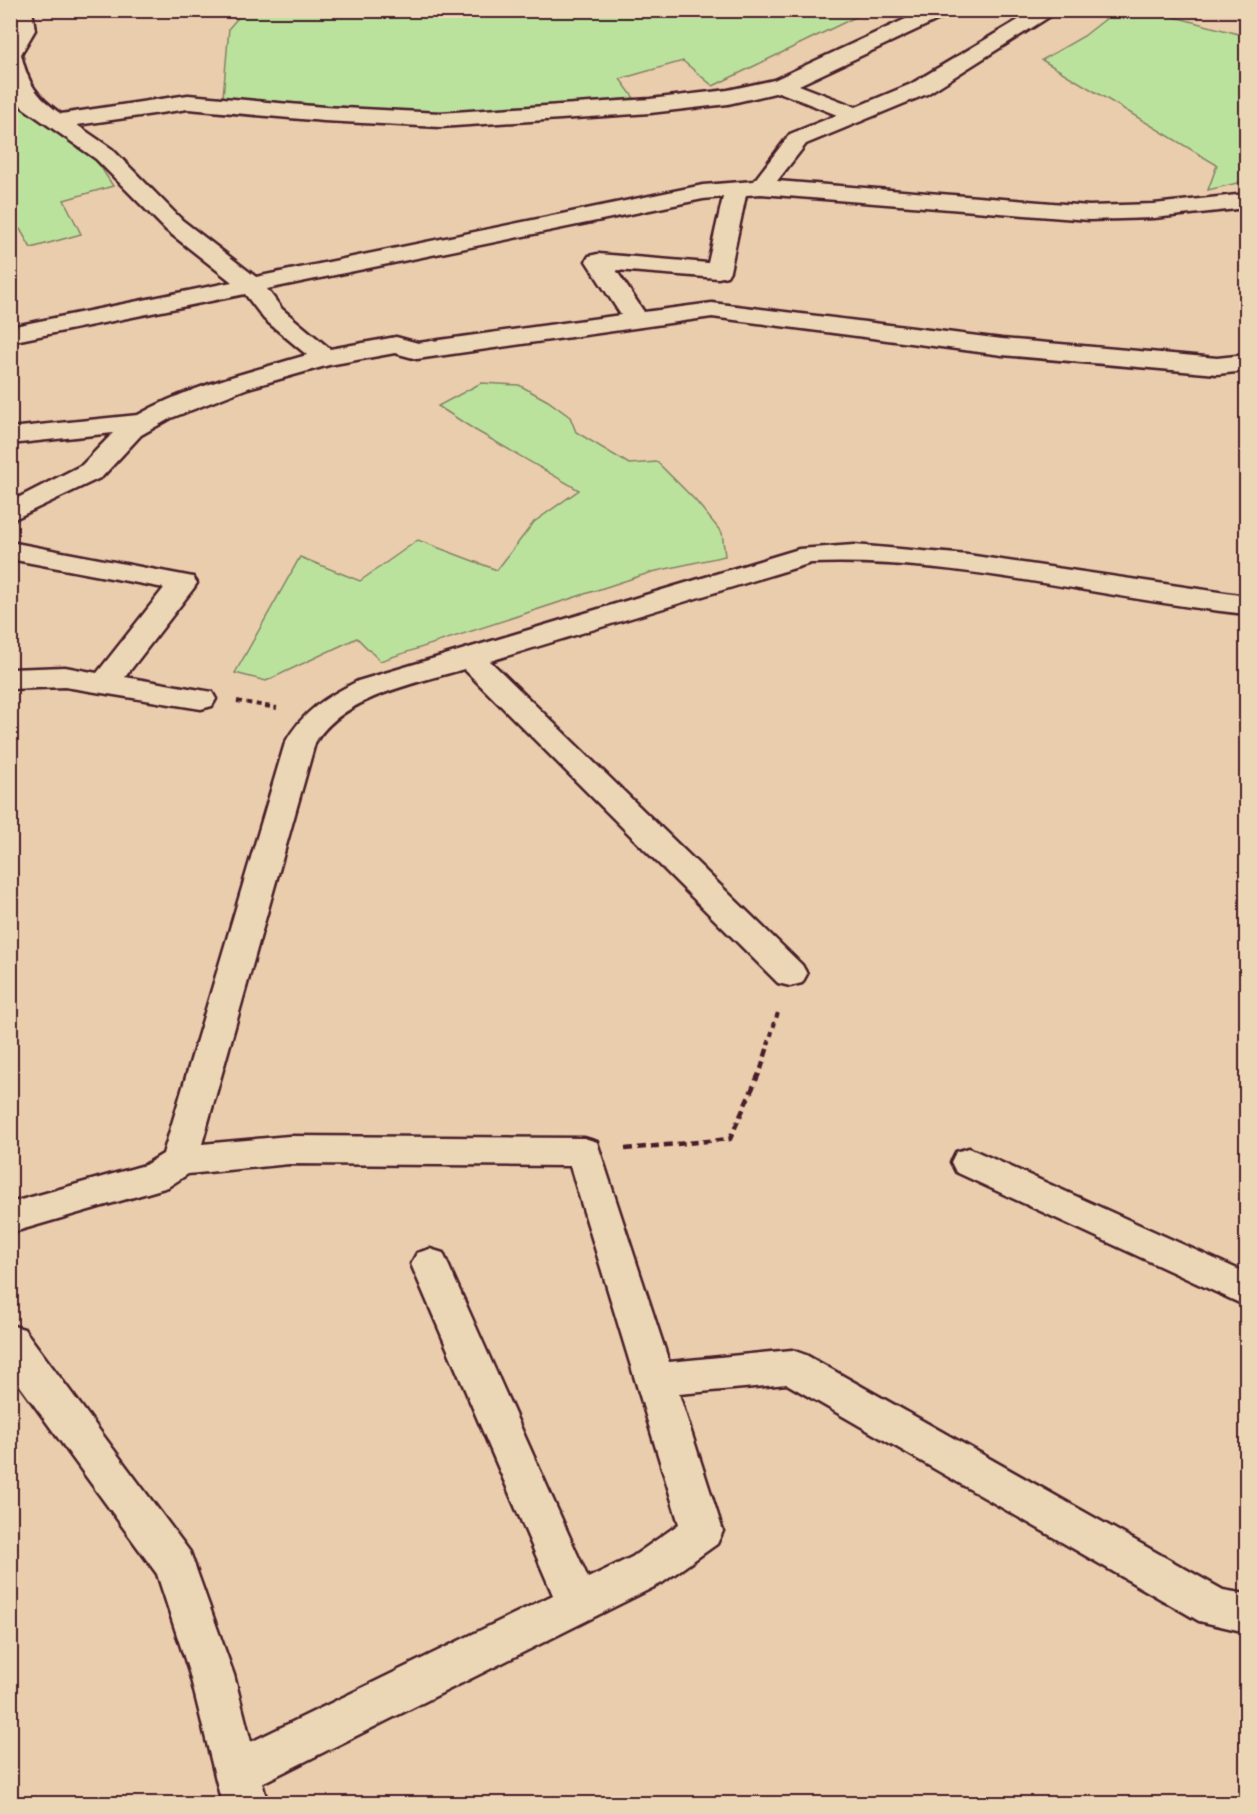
<svg xmlns="http://www.w3.org/2000/svg" width="1257" height="1814" font-family="'Playpen Sans',sans-serif">
  <style>
    .green { fill: #bbe29d; stroke: #828064; stroke-width: 1.5 }
    .lines { fill: none; stroke-linecap: round; stroke-linejoin: round }
    .minor-casing { stroke: #4a1f2b; stroke-width: 5 }
    .path-far1 { stroke: #4a1f2b; stroke-width: 4; stroke-dasharray: 5 4.5; stroke-linecap: butt }
    .path { stroke: #4a1f2b; stroke-width: 4.5; stroke-dasharray: 8 5; stroke-linecap: butt }
    .minor { fill: #ebd7b5; fill-rule: evenodd }
  </style>
  <rect width="100%" height="100%" fill="#eacdad"/>
  <filter id="ink" filterUnits="userSpaceOnUse"><feTurbulence type="fractalNoise" baseFrequency=".0167" numOctaves="2"/><feDisplacementMap in="SourceGraphic" scale="12" xChannelSelector="R" yChannelSelector="G"/><feConvolveMatrix kernelMatrix="1 2 1 2 8 2 1 2 1" color-interpolation-filters="sRGB"/></filter>
  <g filter="url(#ink)">
    <!-- green -->
    <g class="green">
      <polygon points="244,11 868,11 713,86 683,61 620,79 634,98 439,114 223,97 229,28"/>
      <polygon points="1116,11 1152,11 1246,36 1246,181 1208,190 1217,165 1042,60 1084,36"/>
      <polygon points="10,86 20,103 93,155 113,186 64,200 81,234 31,248 20,229 11,231"/>
      <polygon points="481,383 519,385 548,401 570,417 576,432 629,464 657,462 695,500 722,533 725,556 652,572 380,661 357,638 266,681 235,673 300,557 360,581 418,540 497,570 534,522 579,490 475,430 438,406"/>
    </g>
    <g class="lines">
      <!-- minor casing -->
      <g class="minor-casing">
        <g id="minor">
          <path d="M 12,10 L 32,10 L 35,30 L 21,54 C 28,84 36,96 61,114 L 188,95 L 324,107 L 440,113 L 650,99 L 728,90 L 774,80 L 925,10 L 953,10 L 950,14 L 799,85 L 856,107 L 911,84 L 1035,10 L 1060,10 L 927,94 L 806,144 L 777,181 L 1089,206 L 1154,204 L 1246,194 L 1246,208 L 1154,218 L 1089,220 L 761,194 L 746,195 L 730,271 L 727,276 L 718,278 L 616,270 L 644,312 L 712,303 L 1002,339 L 1217,358 L 1246,355 L 1246,371 L 1217,374 L 1002,355 L 712,317 L 417,359 L 395,353 L 329,365 L 248,388 L 171,418 L 141,435 L 102,477 L 10,521 L 10,502 L 82,465 L 113,433 L 10,444 L 10,428 L 138,415 C 189,386 250,372 307,355 L 264,319 L 245,294 L 10,342 L 10,327 L 232,282 L 166,230 L 96,159 L 22,107 L 10,86 L 10,37 L 15,30 ZM 779,92 L 837,115 L 790,134 L 754,181 L 703,185 L 256,277 L 182,220 L 112,149 L 77,125 L 188,109 L 324,121 L 440,127 L 650,113 L 728,104 ZM 723,197 L 708,263 L 598,254 L 589,256 L 586,261 L 621,315 L 418,343 L 396,337 L 330,349 L 282,309 L 267,289 L 703,199 Z"/>
          <polygon points="10,542 193,577 197,583 193,589 125,677 212,692 216,699 212,706 201,709 65,687 10,689 10,669 65,667 97,673 164,588 10,559"/>
          <path d="M 854,545 L 968,555 L 1246,596 L 1246,614 C 1102,599 957,557 811,563 L 490,661 L 802,965 L 807,974 L 802,983 L 790,986 L 778,983 L 464,669 C 417,683 341,697 315,743 L 202,1144 L 289,1136 L 584,1138 L 597,1142 L 669,1362 L 792,1350 L 806,1355 L 1223,1590 L 1246,1594 L 1246,1632 L 1199,1621 L 787,1384 L 679,1394 L 723,1531 L 717,1544 L 662,1583 L 262,1783 L 268,1804 L 222,1804 L 190,1675 L 157,1574 L 10,1372 L 10,1325 L 24,1329 L 190,1552 L 234,1675 L 251,1742 L 553,1595 L 411,1264 L 417,1253 L 430,1249 L 443,1253 L 588,1578 L 632,1557 L 679,1524 L 570,1166 L 289,1164 L 188,1174 L 168,1187 L 10,1233 L 10,1203 L 145,1165 L 163,1154 L 285,743 C 303,711 326,697 358,681 L 799,549 Z"/>
          <polygon points="969,1148 1246,1273 1246,1306 956,1172 951,1162 956,1152"/>
        </g>
      </g>
      <!-- path-far1 -->
      <g class="path-far1">
        <polyline points="237,701 277,708"/>
        <polyline points="768,1045 779,1009"/>
      </g>
      <!-- path -->
      <polyline class="path" points="625,1149 730,1139 761,1069 769,1043"/>
      <!-- minor -->
      <use href="#minor" class="minor"/>
    </g>
  </g>
  <!-- margin -->
  <rect width="1257" height="1814" fill="none" stroke="#ebd7b5" stroke-width="36"/>
  <rect x="18" y="18" width="1221" height="1778" fill="none" stroke="#4a1f2b" stroke-width="2" filter="url(#ink)"/>
</svg>
